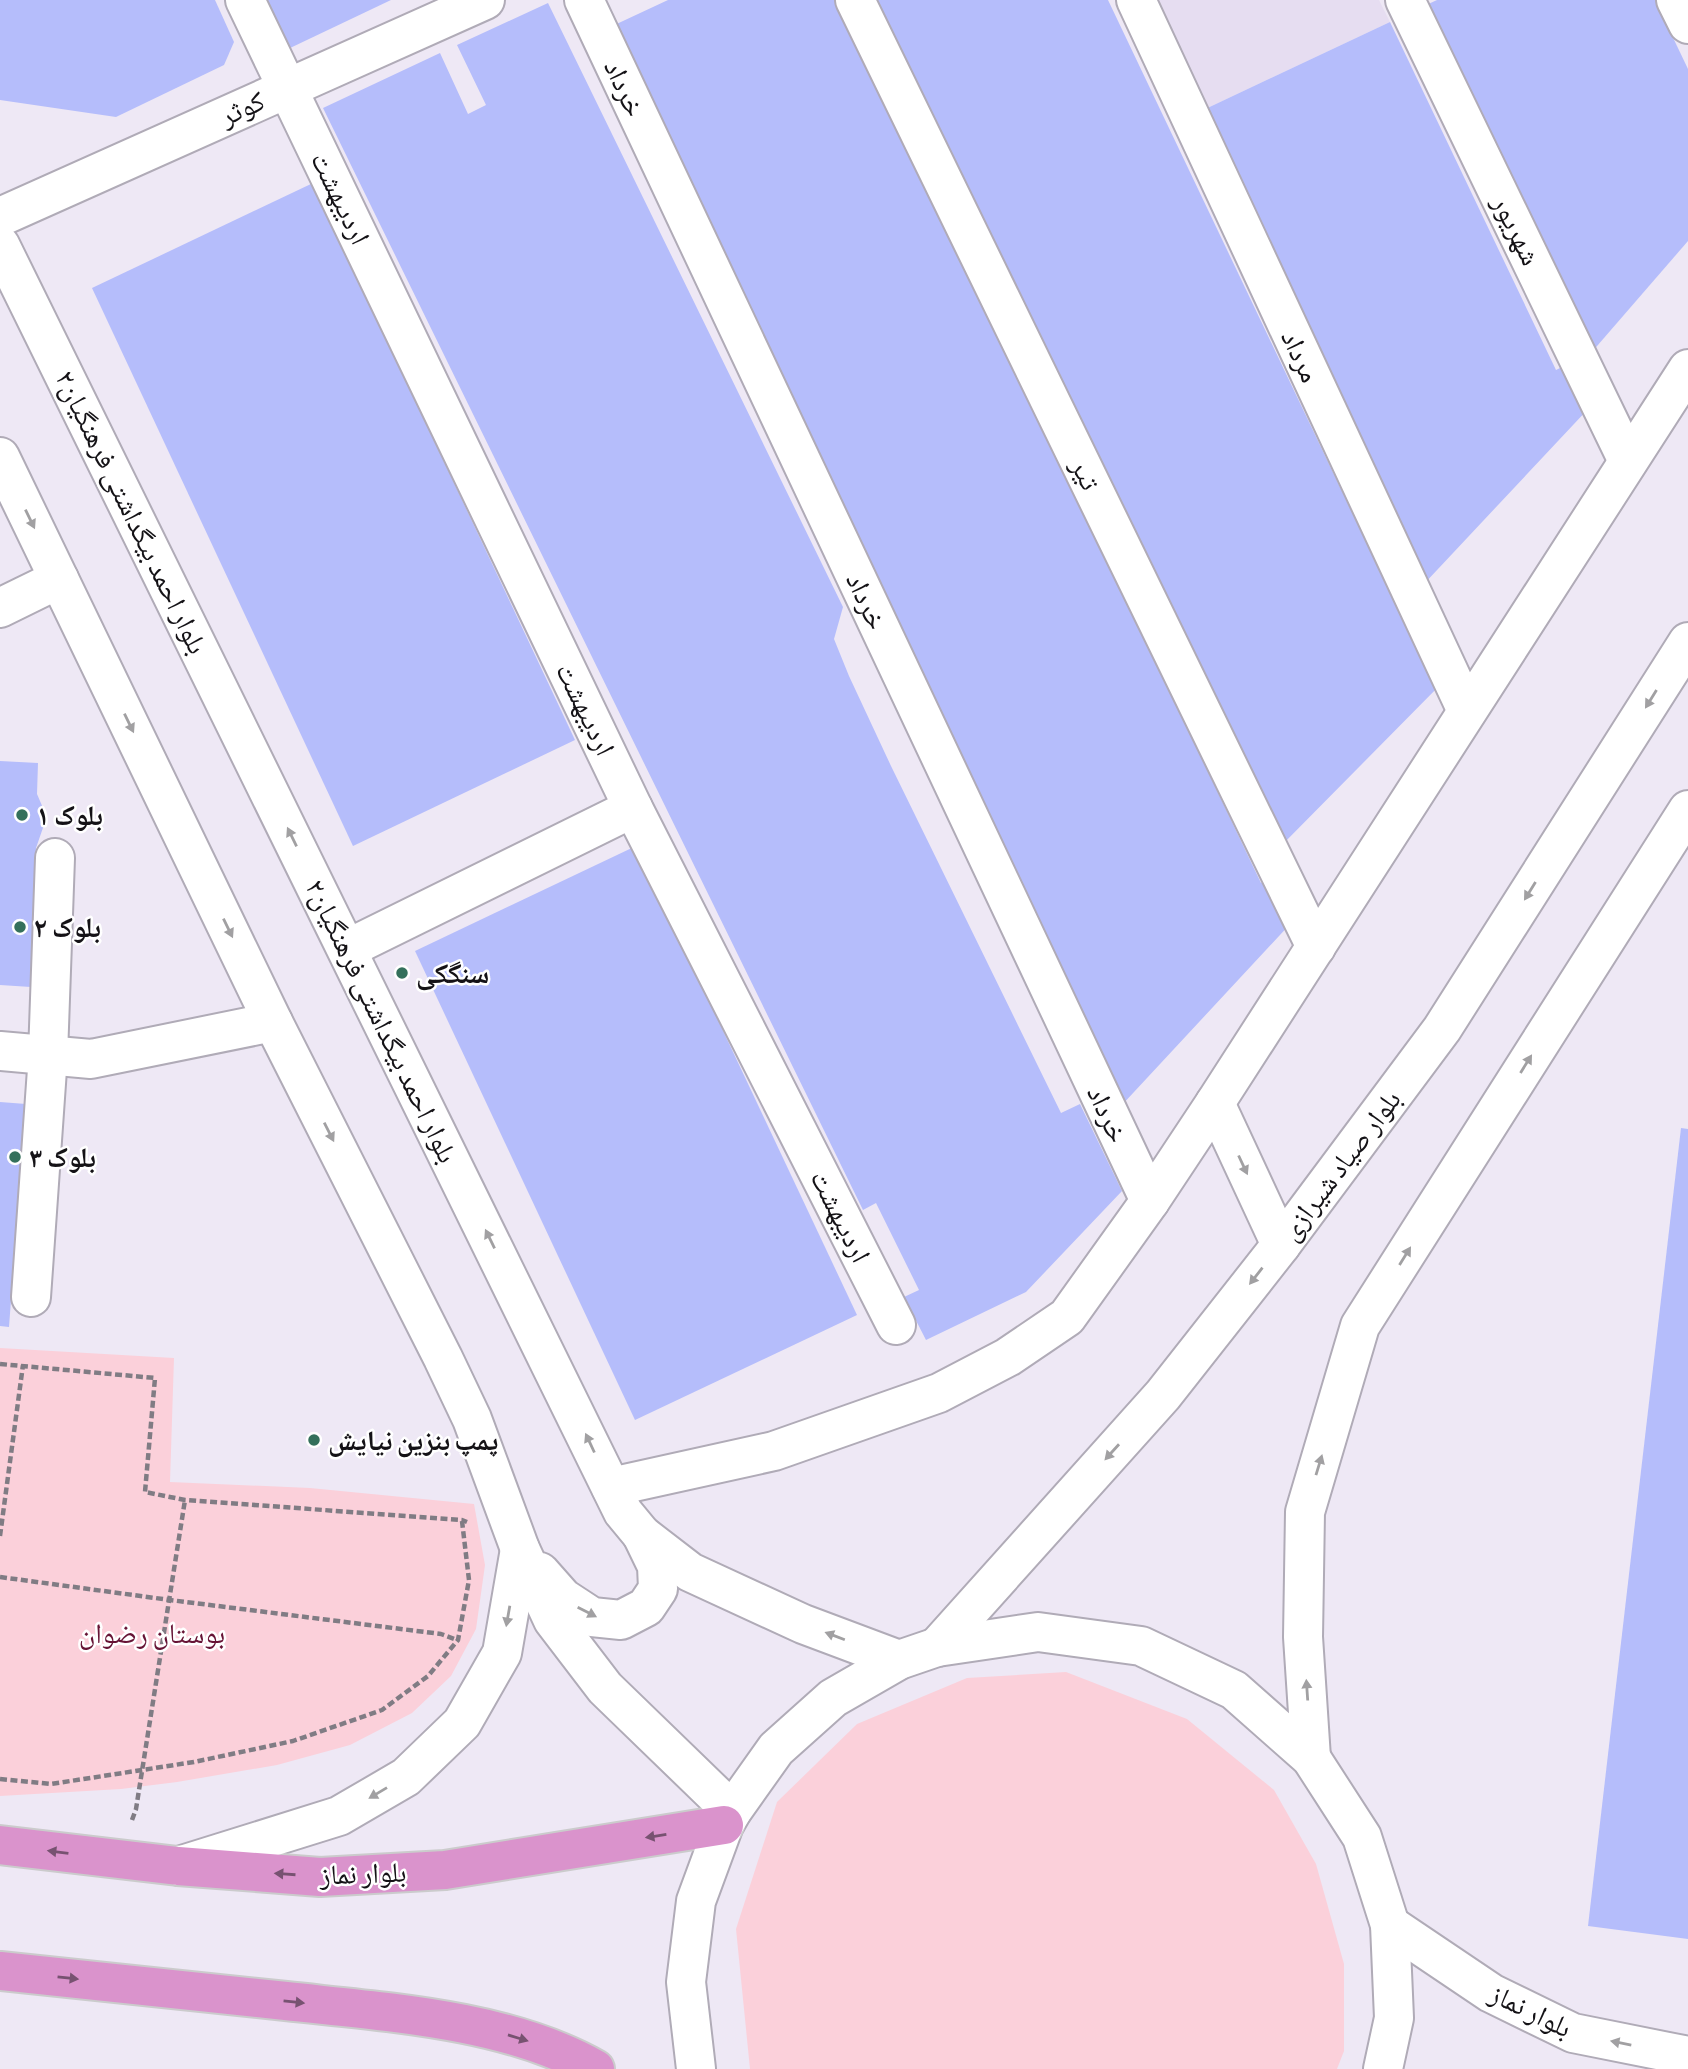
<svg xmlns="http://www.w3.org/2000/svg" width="1688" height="2069" font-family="'Alegreya Sans','Noto Naskh Arabic',sans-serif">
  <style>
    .built { fill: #e6ddf1 }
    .green { fill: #fbd0da }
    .building { fill: #b5bdfb }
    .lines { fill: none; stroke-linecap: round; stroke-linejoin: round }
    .minor-casing { stroke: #b0abb7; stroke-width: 42 }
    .tertiary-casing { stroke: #b0abb7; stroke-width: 42 }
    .secondary-casing { stroke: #b0abb7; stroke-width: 42 }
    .trunk-casing { stroke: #cbcbcc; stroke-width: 42 }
    .path { stroke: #807c84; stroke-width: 4.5; stroke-dasharray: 7 3.5; stroke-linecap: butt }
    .minor { stroke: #fff; stroke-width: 38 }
    .tertiary { stroke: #fff; stroke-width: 38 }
    .secondary { stroke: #fff; stroke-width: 38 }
    .trunk { stroke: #da93cc; stroke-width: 38 }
    .oneway { fill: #a1a0a2 }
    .oneway2 { fill: #775271 }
    .poi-dot { fill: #34705b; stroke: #fff; stroke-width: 2.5 }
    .labels { text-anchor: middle; stroke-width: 5; stroke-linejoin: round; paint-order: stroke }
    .street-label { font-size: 28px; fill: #141216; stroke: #fff }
    .poi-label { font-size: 28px; font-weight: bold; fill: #141216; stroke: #fff; text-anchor: start }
    .park-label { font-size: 28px; fill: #661335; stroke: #fff }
  </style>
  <rect width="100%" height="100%" fill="#eee8f5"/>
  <!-- built -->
  <polygon class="built" points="1147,0 1379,0 1390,22 1199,112"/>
  <!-- green -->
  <g class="green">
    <polygon points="0,1348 174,1358 170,1482 310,1488 474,1504 485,1565 476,1629 451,1676 412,1713 350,1745 277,1765 177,1782 121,1789 0,1796"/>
    <polygon points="1066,1672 1187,1719 1274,1790 1316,1864 1344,1964 1344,2051 1337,2069 750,2069 736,1929 777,1802 857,1724 967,1678"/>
  </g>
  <!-- building -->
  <g class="building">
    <polygon points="0,0 215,0 234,42 224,65 116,117 0,100"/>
    <polygon points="265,0 391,0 288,49"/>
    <polygon points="668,0 841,0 1261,883 1271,878 1292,922 1121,1106 608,28"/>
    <polygon points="874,0 1108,0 1400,613 1411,608 1445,680 1278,849"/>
    <polygon points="1437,0 1655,0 1688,69 1688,241 1591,353 1424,6"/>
    <polygon points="548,3 843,607 834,639 849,676 891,766 1061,1113 1080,1104 1122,1191 1026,1292 926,1340 904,1297 919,1290 876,1203 863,1210 323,108 440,53 468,114 486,105 457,45"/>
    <polygon points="1390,22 1556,370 1568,364 1589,408 1423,585 1199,112"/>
    <polygon points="313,183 575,740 353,846 92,288"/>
    <polygon points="0,761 38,763 37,794 43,808 45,822 36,848 33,906 39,920 31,987 0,985"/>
    <polygon points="636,846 857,1315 635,1420 415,951"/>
    <polygon points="0,1102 26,1104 19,1216 14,1246 19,1261 17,1289 11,1300 9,1327 0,1326"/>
    <polygon points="1681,1128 1688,1129 1688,1939 1588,1926"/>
  </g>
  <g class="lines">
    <!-- minor casing -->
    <g class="minor-casing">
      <g id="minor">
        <polyline points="245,0 633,808 896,1325"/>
        <polyline points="584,0 1150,1201"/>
        <polyline points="855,0 1316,947"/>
        <polyline points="1136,0 1467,711"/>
        <polyline points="1405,0 1628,461"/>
        <polyline points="1676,0 1688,24"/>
        <polyline points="0,217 485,0"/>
        <polyline points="0,608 59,579"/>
        <polyline points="347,949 633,808"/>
        <polyline points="0,1051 91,1059 273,1022"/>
        <polyline points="31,1297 48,1055 55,858"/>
      </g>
    </g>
    <!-- tertiary casing -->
    <g class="tertiary-casing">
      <g id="tertiary">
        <polyline points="1215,1103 1281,1245"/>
        <polyline points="611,1487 774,1451 939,1393 1008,1357 1067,1317 1150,1201 1215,1103 1688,369"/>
      </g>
    </g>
    <!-- secondary casing -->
    <g class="secondary-casing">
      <g id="secondary">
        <polyline points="0,245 623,1512 642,1535 690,1572 803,1624 899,1660"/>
        <polyline points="0,457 273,1022 443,1358 472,1419 520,1549 553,1620 605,1688 732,1811"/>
        <polyline points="540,1572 563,1598 592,1617 621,1620 646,1607 658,1589 657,1566 642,1535"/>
        <polyline points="937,1647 1163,1395 1281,1245 1442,1029 1688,642"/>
        <polyline points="1311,1758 1303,1637 1305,1512 1360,1326 1688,810"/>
        <polyline points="179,1866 339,1816 406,1777 462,1723 502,1653 520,1549"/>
        <polyline points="1390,1925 1491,1993 1573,2033 1688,2056"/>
        <polyline points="696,2069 686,1982 696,1901 724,1825 732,1811 776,1749 833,1698 899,1660 937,1647 1038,1632 1141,1646 1234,1690 1311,1758 1362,1837 1390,1925 1394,2018 1383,2069"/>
      </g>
    </g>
    <!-- trunk casing -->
    <g class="trunk-casing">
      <g id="trunk">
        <polyline points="0,1845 178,1866 320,1877 445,1870 724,1825"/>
        <path d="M 0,1971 C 95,1981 190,1991 286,2001 C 386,2012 507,2019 595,2069"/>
      </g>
    </g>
    <!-- path -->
    <g class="path">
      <polyline points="0,1364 155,1378 145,1492 185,1500 462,1520 467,1522"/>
      <polyline points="0,1536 23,1365"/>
      <polyline points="0,1577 170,1600 441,1634 457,1640"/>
      <polyline points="0,1779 51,1784 194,1762 293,1741 382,1710 428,1676 458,1640 469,1580 462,1521"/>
      <polyline points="132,1820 136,1809 185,1500"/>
    </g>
    <!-- minor -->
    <use href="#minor" class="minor"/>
    <!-- tertiary -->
    <use href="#tertiary" class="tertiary"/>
    <!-- secondary -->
    <use href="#secondary" class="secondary"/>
    <!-- trunk -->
    <use href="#trunk" class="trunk"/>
  </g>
  <!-- one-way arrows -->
  <defs><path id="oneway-solid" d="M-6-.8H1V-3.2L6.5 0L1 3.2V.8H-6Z" transform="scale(1.75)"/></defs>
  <g class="oneway">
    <use href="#oneway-solid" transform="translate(30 519) rotate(64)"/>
    <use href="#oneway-solid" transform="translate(1651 699) rotate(122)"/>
    <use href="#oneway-solid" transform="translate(129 723) rotate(64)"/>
    <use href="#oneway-solid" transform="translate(292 837) rotate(-116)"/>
    <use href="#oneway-solid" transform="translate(1530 891) rotate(122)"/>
    <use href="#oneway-solid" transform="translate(228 928) rotate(64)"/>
    <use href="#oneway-solid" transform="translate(1526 1064) rotate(-58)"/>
    <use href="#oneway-solid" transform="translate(329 1132) rotate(63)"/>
    <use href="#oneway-solid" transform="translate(1243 1165) rotate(65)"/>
    <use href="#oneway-solid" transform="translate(490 1239) rotate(-116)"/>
    <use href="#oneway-solid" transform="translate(1405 1256) rotate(-58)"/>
    <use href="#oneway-solid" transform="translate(1256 1276) rotate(128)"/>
    <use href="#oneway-solid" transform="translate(590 1443) rotate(-115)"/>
    <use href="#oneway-solid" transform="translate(1112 1452) rotate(132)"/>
    <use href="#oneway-solid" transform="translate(1319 1465) rotate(-73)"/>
    <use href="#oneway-solid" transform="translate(587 1612) rotate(27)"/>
    <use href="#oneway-solid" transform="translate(508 1616) rotate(100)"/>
    <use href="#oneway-solid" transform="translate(835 1636) rotate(-159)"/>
    <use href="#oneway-solid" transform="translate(1307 1690) rotate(-94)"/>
    <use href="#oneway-solid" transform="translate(378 1793) rotate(149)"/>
    <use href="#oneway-solid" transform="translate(1621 2043) rotate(-169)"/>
  </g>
  <g class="oneway2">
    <use href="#oneway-solid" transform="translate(656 1836) rotate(171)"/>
    <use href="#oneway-solid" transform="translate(58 1852) rotate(-173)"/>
    <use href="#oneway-solid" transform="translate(285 1874) rotate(-176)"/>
    <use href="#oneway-solid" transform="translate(68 1978) rotate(6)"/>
    <use href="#oneway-solid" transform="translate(294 2002) rotate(6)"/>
    <use href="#oneway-solid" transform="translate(518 2038) rotate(17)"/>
  </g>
  <!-- markers -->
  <g class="poi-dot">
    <circle cx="22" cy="815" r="7"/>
    <circle cx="20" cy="927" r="7"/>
    <circle cx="402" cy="973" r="7"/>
    <circle cx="15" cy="1157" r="7"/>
    <circle cx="314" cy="1440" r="7"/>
  </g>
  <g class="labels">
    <!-- street labels -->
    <g class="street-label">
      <text transform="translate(625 88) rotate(65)" y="10">خرداد</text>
      <text transform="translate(242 108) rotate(-24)" y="10">کوثر</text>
      <text transform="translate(341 198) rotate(64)" y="10">اردیبهشت</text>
      <text transform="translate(1517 230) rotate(64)" y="10">شهریور</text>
      <text transform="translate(1301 356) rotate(65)" y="10">مرداد</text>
      <text transform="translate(1086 474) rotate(64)" y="10">تیر</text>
      <text transform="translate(132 512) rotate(64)" y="10">بلوار احمد بیگداشتی فرهنگیان۲</text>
      <text transform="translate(867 601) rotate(65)" y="10">خرداد</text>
      <text transform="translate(586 709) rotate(64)" y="10">اردیبهشت</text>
      <text transform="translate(382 1021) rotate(64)" y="10">بلوار احمد بیگداشتی فرهنگیان۲</text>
      <text transform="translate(1108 1114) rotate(65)" y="10">خرداد</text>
      <text transform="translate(1340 1165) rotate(-53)" y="10">بلوار صیاد شیرازی</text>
      <text transform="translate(841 1216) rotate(63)" y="10">اردیبهشت</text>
      <text transform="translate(363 1873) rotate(-2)" y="10">بلوار نماز</text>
      <text transform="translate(1531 2010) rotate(26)" y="10">بلوار نماز</text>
    </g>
    <!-- poi labels -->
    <g class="poi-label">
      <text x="36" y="825">بلوک ۱</text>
      <text x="34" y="937">بلوک ۲</text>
      <text x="416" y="983">سنگکی</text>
      <text x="29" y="1167">بلوک ۳</text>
      <text x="328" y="1450">پمپ بنزین نیایش</text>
    </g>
    <!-- park labels -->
    <g class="park-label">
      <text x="152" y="1643">بوستان رضوان</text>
    </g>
  </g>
</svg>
